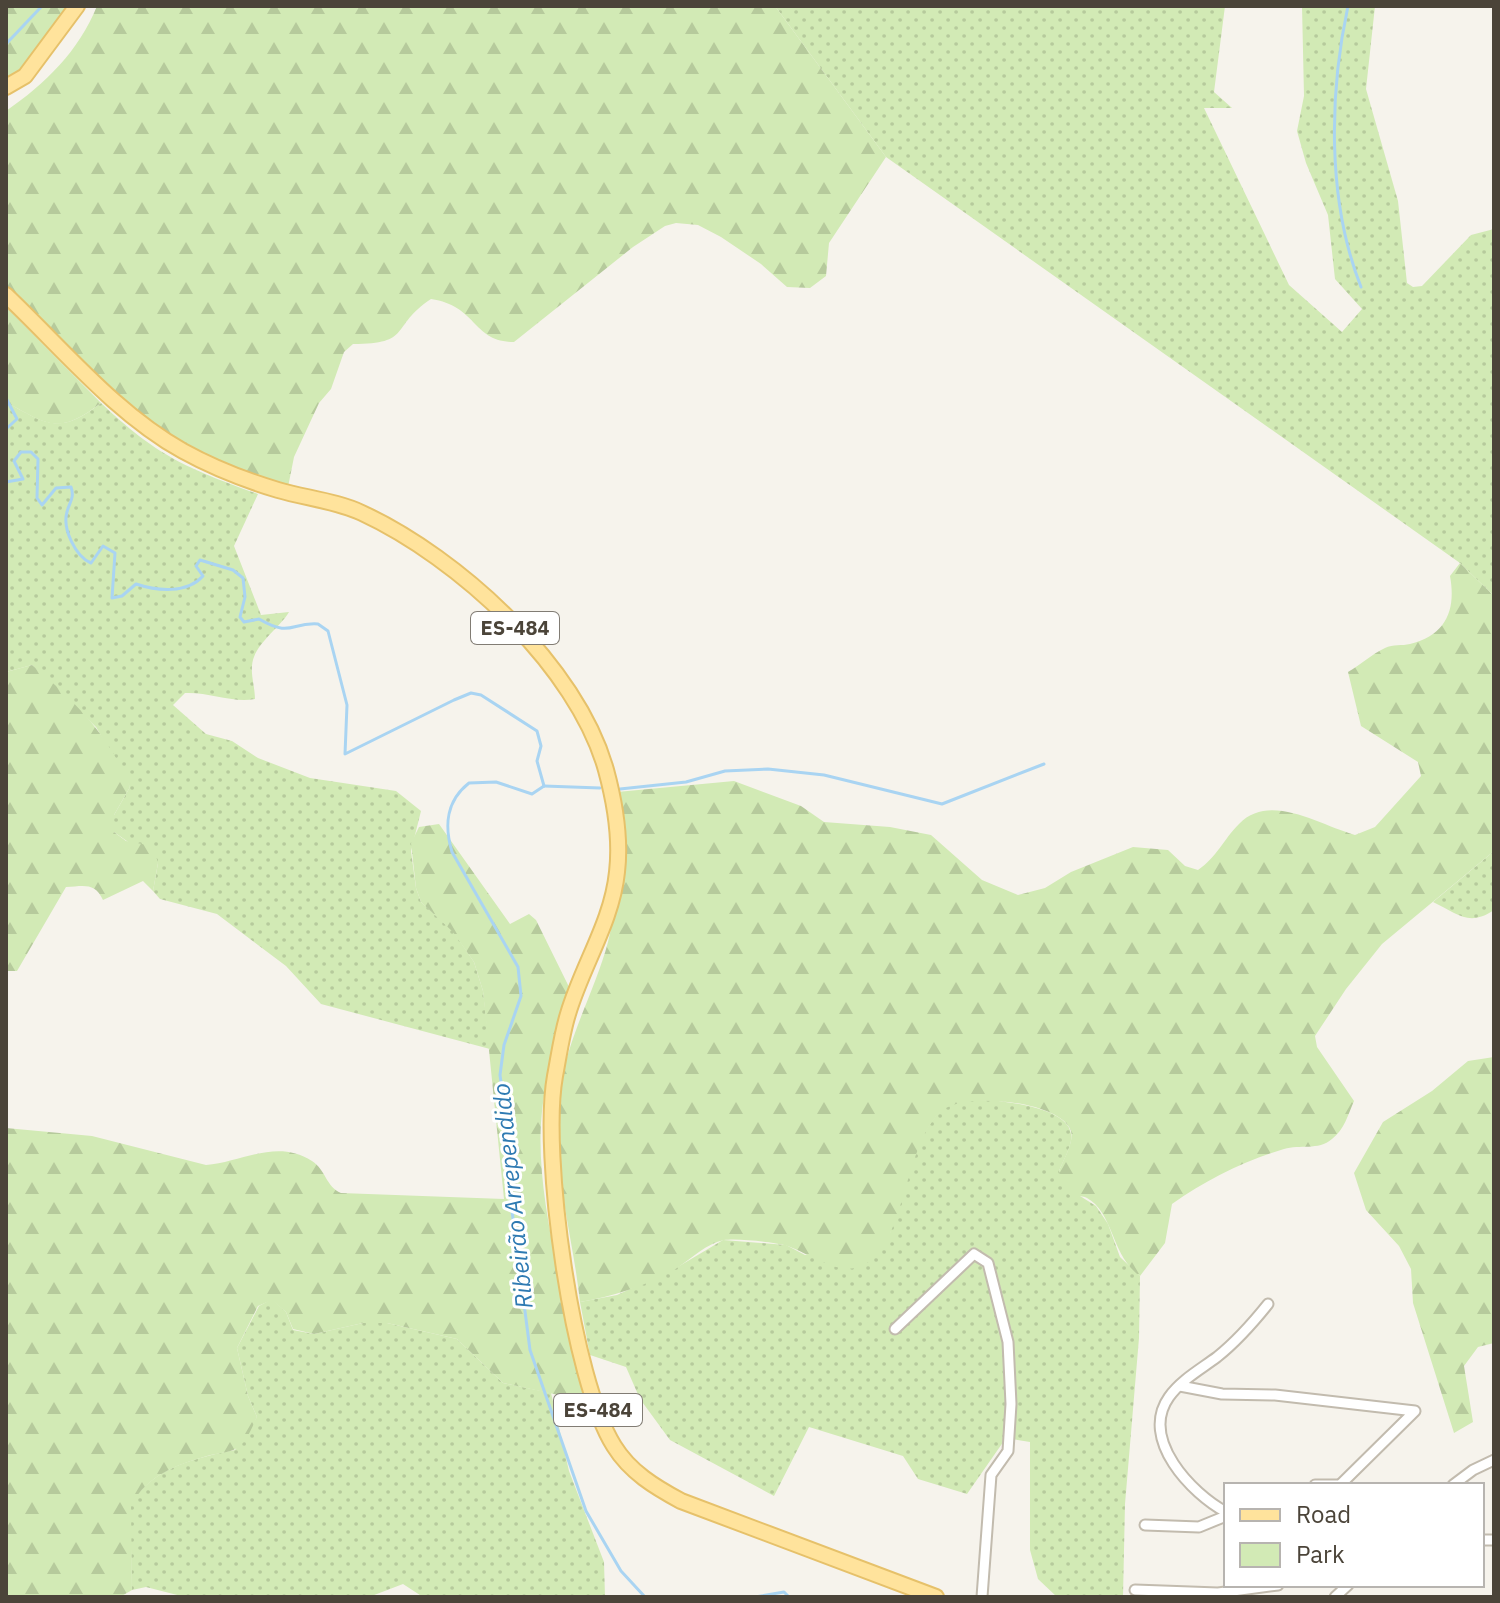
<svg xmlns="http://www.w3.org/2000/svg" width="1500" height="1603" font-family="'IBM Plex Sans',sans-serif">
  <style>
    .green { fill: url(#green-dots) }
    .forest { fill: url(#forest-firs) }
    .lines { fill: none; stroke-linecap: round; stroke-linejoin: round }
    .stream { stroke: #a9d4f2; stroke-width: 3 }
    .street-casing { stroke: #c2bbae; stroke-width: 13 }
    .primary-casing { stroke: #e6c16a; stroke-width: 18 }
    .street { stroke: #fff; stroke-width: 9 }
    .primary { stroke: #ffe39c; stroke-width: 14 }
    .labels { text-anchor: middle; stroke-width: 6; stroke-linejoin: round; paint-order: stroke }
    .shield { fill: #fff; stroke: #817c74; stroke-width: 2 }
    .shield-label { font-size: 20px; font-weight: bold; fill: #4b4439 }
    .water-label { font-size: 24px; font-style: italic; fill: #2e7ab2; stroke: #fff }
  </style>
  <defs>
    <pattern id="green-dots" width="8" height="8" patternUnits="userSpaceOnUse" patternTransform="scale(2)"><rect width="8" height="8" fill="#d2eab5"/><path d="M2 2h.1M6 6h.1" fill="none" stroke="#b6ca9c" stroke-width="1.8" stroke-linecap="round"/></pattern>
    <pattern id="forest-firs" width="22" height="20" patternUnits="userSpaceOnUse" patternTransform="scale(2)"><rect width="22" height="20" fill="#d2eab5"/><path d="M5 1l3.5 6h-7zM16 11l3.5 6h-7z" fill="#b6ca9c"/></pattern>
  </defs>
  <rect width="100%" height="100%" fill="#f6f3ec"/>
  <!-- green -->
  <g class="green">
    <polygon points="775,6 1225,6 1214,92 1232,108 1204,108 1289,285 1342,332 1362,309 1335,279 1328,215 1306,163 1297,131 1304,96 1302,6 1375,6 1366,89 1398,201 1407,283 1413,287 1422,286 1471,235 1494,229 1494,596 1460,563 886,157"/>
    <path d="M 6,402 C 48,425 60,435 101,403 C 157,456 186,468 258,494 L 234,546 L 261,615 L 289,612 C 279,629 253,645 252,666 C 251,676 255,688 255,699 C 231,703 210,692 185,693 L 173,705 L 206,734 L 232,741 L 258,758 L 310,778 L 396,791 L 421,811 L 411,851 L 416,888 L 421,902 L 453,931 L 474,962 L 483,991 L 490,1049 L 321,1004 L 286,966 L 217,914 L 160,899 L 153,891 L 158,863 L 114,832 L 114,815 L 130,787 L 96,727 L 32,665 L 6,672 Z"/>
    <path d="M 1494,851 L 1494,910 C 1469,927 1458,914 1433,902 Z"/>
    <path d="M 992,1100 C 1013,1103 1068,1109 1071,1134 C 1073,1145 1063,1161 1059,1171 L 1080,1196 L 1096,1206 L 1108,1224 L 1120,1257 L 1140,1276 L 1139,1338 L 1125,1504 L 1123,1597 L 1057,1597 L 1038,1579 L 1030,1550 L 1030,1442 L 1006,1438 L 967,1494 L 918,1479 L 903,1456 L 809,1427 L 774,1496 L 670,1440 L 640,1399 L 626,1367 L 590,1355 L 580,1302 L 617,1295 L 676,1268 L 723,1240 L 786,1245 L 805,1255 L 890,1233 C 899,1200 916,1131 942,1110 C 955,1099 976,1101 992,1100 Z"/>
    <path d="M 272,1299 L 286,1312 L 293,1330 L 314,1334 L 363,1323 L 387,1323 L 457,1339 L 503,1383 L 551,1393 L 569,1471 L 604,1562 L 605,1597 L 423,1597 L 403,1584 L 369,1597 L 185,1597 L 146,1587 L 132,1590 L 130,1505 C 153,1467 195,1458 235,1450 L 257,1417 L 248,1396 L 237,1348 L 259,1306 Z"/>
  </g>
  <!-- forest -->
  <g class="forest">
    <polygon points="6,6 81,6 50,54 6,92"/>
    <path d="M 97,6 L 775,6 L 886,157 L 829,243 L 826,276 L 810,288 L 787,287 L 761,264 L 721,237 L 698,225 L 676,223 L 665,226 L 633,247 L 514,342 C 472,342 478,306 431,299 C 389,327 413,344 353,344 L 344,352 L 331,389 L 319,403 L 294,457 L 288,487 L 243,473 L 149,428 L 6,285 L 6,111 C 45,84 79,51 97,6 Z"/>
    <path d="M 6,307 L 101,403 C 59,435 49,426 6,402 Z"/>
    <path d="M 1460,563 L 1494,596 L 1494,851 L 1382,944 L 1346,989 L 1315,1036 L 1317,1047 L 1354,1101 C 1348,1115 1344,1130 1332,1139 C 1318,1151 1300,1144 1284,1149 C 1244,1161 1206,1180 1172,1204 L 1165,1243 L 1140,1276 C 1111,1256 1114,1213 1087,1198 C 1081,1195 1075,1197 1069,1195 L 1059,1171 C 1063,1160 1074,1143 1071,1131 C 1061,1101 966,1092 943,1110 C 902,1142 907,1252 859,1267 C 835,1275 806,1251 784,1245 C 772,1242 737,1238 724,1240 C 707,1243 691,1259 677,1268 C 647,1286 614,1296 580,1302 C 572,1228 549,1163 561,1086 C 568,1036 595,991 608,942 C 621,892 618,843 617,792 L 734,781 L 801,806 L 824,822 L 890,827 L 931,835 L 982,880 L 1018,895 L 1045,888 L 1071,872 L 1133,847 L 1168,850 L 1185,866 L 1198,870 C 1217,857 1223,840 1239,824 C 1270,792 1319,825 1355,835 L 1375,827 L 1421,776 L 1418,762 L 1361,726 L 1348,672 C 1360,665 1372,654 1385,648 C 1393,644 1402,646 1410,644 C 1447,635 1456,609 1450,576 Z"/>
    <path d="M 32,665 C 73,699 110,736 130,787 L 114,815 L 114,832 L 126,841 L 153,846 L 158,863 L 153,891 L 143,881 L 103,900 C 95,882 84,886 66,887 L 17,971 L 6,971 L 6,672 Z"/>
    <path d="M 439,824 L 510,924 L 529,914 L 536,920 L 571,991 C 558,1034 544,1077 541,1123 C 536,1209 571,1317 590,1402 L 503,1383 L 457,1339 L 387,1323 L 363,1323 L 314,1334 L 293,1329 L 286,1312 L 272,1300 L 258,1306 L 237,1348 L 248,1396 L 257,1417 C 252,1427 247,1442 237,1448 C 229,1453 217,1453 207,1456 C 176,1465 148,1475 131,1505 L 132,1590 L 120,1597 L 6,1597 L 6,1128 L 92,1136 L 206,1165 C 242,1162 277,1138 312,1161 C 326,1170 326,1187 341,1193 L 504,1199 L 483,991 L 474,962 L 453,932 L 421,902 L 416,888 L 411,843 L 419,827 Z"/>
    <polygon points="1494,1057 1494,1343 1478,1347 1464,1366 1473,1422 1454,1433 1413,1303 1411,1269 1399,1246 1366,1210 1354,1173 1383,1122 1432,1091 1468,1061"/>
  </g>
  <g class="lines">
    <!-- stream -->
    <g class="stream">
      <path d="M 1348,6 C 1329,94 1327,201 1361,287"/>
      <polyline points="6,44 42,6"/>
      <polyline points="6,398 17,419 6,429"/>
      <path d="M 6,482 L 23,479 L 14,461 L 21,452 L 31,452 L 38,459 L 37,498 L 42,505 L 56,488 L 71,487 C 75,498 69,503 67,512 C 62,529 76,557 91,563 L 103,546 L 115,553 L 112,598 L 122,596 L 136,584 C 157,591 187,594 203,576 L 196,566 L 200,560 L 233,570 L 243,578 L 245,597 L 240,617 L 244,622 L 259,619 C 292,638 290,622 318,624 L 328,631 L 347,705 L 345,754 L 454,700 L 471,693 L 481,695 L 537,731 L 541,746 L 537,761 L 544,786"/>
      <path d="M 544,786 L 532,794 L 496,782 L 469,783 C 446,801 444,825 452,852 L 518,967 L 521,996 L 504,1045 L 500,1075 L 509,1138 L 511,1203 L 530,1350 L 586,1511 L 621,1571 L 645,1597"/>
      <polyline points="544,786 600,788"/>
      <polyline points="620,789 686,782 725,771 768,769 824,775 942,804 1044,764"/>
      <polyline points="755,1597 784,1592 789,1597"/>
    </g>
    <!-- street casing -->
    <g class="street-casing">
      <g id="street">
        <polyline points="895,1329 974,1254 988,1263 1008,1342 1011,1404 1008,1451 991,1475 982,1597"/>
        <polyline points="1180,1386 1222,1394 1275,1395 1415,1411 1340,1485"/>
        <polyline points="1315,1485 1337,1485"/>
        <polyline points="1453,1485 1473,1470 1494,1460"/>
        <path d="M 1226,1512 C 1192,1494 1139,1439 1169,1397 C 1181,1380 1201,1369 1217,1357 C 1237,1341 1252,1324 1268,1304"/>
        <polyline points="1145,1525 1199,1527 1226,1516"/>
        <polyline points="1482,1540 1494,1540"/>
        <polyline points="1135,1590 1218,1593 1278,1585"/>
        <polyline points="1335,1597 1348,1585"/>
      </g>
    </g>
    <!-- primary casing -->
    <g class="primary-casing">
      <g id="primary">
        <polyline points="6,87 25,76 77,6"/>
        <path d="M 6,295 C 62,348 115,413 183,451 C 212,467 248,481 278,490 C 305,498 337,501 362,513 C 459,558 577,666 606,770 C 615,803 621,838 617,872 C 612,922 582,966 568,1014 C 562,1033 559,1055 555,1076 C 541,1153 572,1380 614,1446 C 630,1472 655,1487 681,1501 L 936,1597"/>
      </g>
    </g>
    <!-- street -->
    <use href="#street" class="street"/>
    <!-- primary -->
    <use href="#primary" class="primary"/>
  </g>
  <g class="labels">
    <!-- shield labels -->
    <g class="shield">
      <rect x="471" y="612" width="88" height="32" rx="6"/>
      <rect x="554" y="1394" width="88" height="32" rx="6"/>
    </g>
    <g class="shield-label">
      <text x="515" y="635">ES-484</text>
      <text x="598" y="1417">ES-484</text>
    </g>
    <!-- water labels -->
    <g class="water-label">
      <text transform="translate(513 1196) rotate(-96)" y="8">Ribeirão Arrependido</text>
    </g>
  </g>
  <!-- border -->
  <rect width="1500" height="1603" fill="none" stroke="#4b4439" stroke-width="16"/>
  <!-- legend -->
  <rect x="1224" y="1483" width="260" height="104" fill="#ffffff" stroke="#b7b4b0" stroke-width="2"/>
  <rect x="1240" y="1509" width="40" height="12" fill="#ffe39c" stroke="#b7b4b0" stroke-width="2"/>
  <text x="1296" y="1523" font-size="24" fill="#4b4439">Road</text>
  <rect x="1240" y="1543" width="40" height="24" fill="#d2eab5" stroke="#b7b4b0" stroke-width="2"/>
  <text x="1296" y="1563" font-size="24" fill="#4b4439">Park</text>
</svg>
